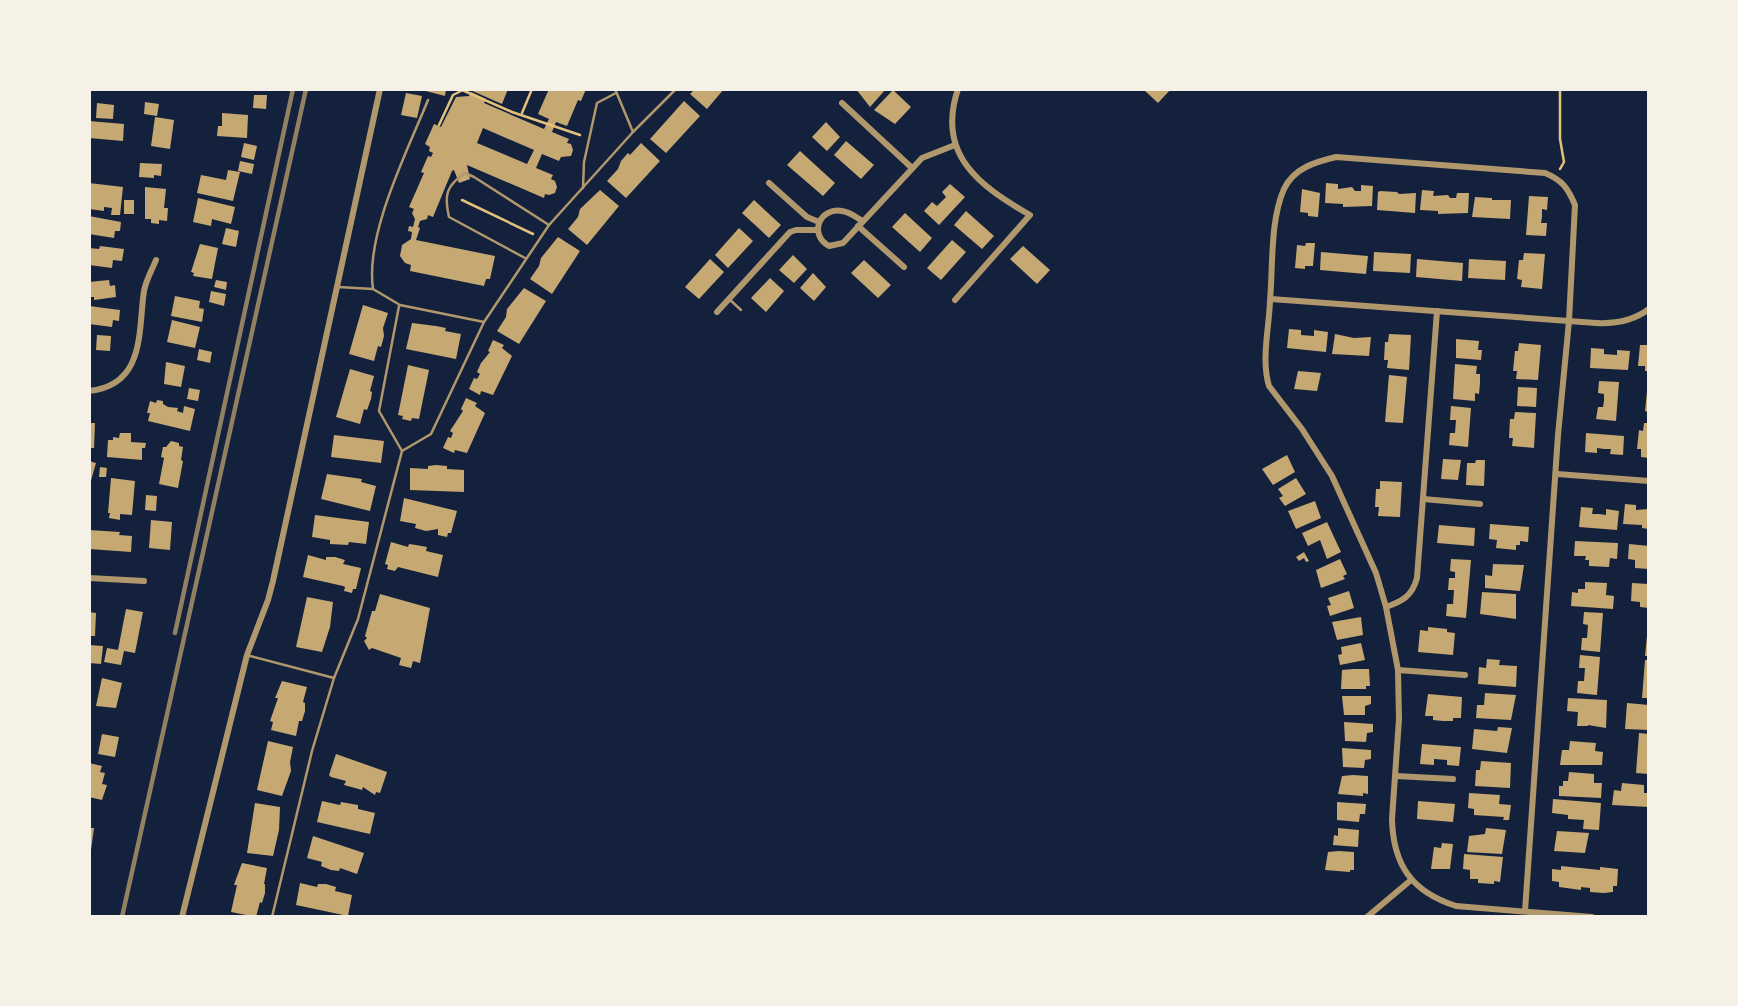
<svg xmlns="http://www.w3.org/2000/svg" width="1738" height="1006" font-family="'Noto Sans',sans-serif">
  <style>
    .building { fill: #c6a872; fill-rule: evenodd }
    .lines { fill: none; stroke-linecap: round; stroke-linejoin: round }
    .path { stroke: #e5c07b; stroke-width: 2.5 }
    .service { stroke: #b1986c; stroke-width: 2.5 }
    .minor { stroke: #b1986c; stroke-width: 6 }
    .rail { stroke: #918062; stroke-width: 4.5 }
  </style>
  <rect width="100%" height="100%" fill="#14213d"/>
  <!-- building -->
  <g class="building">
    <polygon points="418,89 446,89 445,96"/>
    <polygon points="468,89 508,89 502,104"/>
    <path d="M 549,89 L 586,89 L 581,101 L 578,100 L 567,126 L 556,122 L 552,132 L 569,139 L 567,143 L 571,144 L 573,150 L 571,156 L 561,157 L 559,161 L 542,154 L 536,168 L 553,175 L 551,179 L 555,181 L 557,187 L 555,193 L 549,195 L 545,194 L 544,198 L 467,165 L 470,179 L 459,183 L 454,170 L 452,171 L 433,217 L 428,215 L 427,219 L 420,221 L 418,227 L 420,228 L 416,240 L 495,256 L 490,279 L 486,279 L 484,286 L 410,271 L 411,265 L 405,263 L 400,256 L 402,245 L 411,239 L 412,232 L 408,231 L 409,226 L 413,227 L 415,219 L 412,213 L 414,209 L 409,207 L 424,173 L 421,172 L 428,156 L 431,157 L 433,153 L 429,151 L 430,147 L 425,144 L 434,124 L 441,127 L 456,97 L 469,96 L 471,92 L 486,99 L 484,103 L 544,129 L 549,119 L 538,114 ZM 483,128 L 534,150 L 527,164 L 477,143 Z"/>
    <polygon points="695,89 724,89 707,109 690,94"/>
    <polygon points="856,89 886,89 870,107"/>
    <polygon points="1143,89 1171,89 1158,103"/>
    <polygon points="893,90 911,107 895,124 874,110"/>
    <polygon points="406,93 422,96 417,118 401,115"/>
    <polygon points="254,95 267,95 266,109 253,108"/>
    <polygon points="684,101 700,116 666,153 650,139"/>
    <polygon points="145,102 159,104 157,116 144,114"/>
    <polygon points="97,103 114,105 113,119 96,118"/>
    <polygon points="222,113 248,115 247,138 217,136 218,126 222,126"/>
    <polygon points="155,117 174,120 170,149 151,146"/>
    <polygon points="89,121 124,124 123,141 89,138"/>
    <polygon points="826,122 840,137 827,151 812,137"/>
    <polygon points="846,141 874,165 861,179 834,155"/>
    <polygon points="244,143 257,146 254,160 241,157"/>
    <polygon points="641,143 660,161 626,198 607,181 618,169 621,161 628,153 630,155"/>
    <polygon points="800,151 835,183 823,196 787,165"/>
    <polygon points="240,161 254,164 252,174 238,171"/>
    <polygon points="140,163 162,164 161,176 154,175 154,178 139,177"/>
    <polygon points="228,170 240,172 233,201 197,193 201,175 226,180"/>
    <polygon points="89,183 123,187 120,215 111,215 112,208 104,207 104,211 89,209"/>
    <polygon points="1326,183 1338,184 1338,189 1352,187 1355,191 1361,191 1361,185 1373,186 1372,206 1343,207 1343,204 1325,203"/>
    <polygon points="950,184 965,197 939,225 924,211 932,202 937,206 946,197 942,192"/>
    <polygon points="145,187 166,189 164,208 168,208 167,221 159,220 159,224 151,223 151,219 145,219"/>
    <polygon points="1302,189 1320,193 1318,217 1308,216 1308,213 1300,212"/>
    <polygon points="600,190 619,206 587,245 568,229 578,217 580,209"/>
    <polygon points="1422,190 1434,191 1433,196 1448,195 1450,198 1456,198 1457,193 1469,193 1468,213 1438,214 1438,211 1420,210"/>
    <polygon points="1380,191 1397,192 1399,194 1416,193 1415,213 1377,210 1378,192"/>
    <polygon points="1529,196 1548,197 1547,210 1542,209 1542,217 1541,223 1547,223 1546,236 1526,235"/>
    <polygon points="1475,197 1492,198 1492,200 1511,200 1510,219 1472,217"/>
    <polygon points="198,198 235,207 231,224 212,219 211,226 193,222"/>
    <rect x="124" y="200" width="10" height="14"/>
    <polygon points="754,200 781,225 769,238 742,213"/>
    <polygon points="966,211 994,236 982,249 954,225"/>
    <polygon points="905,213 932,238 920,252 892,227"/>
    <polygon points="89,216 121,222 120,231 115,231 114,238 89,234"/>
    <polygon points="226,228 239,231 236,247 222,244"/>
    <polygon points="739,228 753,241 728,268 715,255"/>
    <polygon points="558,237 580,251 552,294 530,279 539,266 541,258"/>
    <polygon points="952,240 966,252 941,280 927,268"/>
    <polygon points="1306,243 1315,243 1313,266 1305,266 1305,269 1295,268 1297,245 1305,246"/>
    <polygon points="200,244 218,248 212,279 193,276 194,273 191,272"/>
    <polygon points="100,246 124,249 122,261 113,260 112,268 89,265 89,248 99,249"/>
    <polygon points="1023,246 1050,270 1037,284 1010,259"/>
    <polygon points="1321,252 1368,256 1366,274 1320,270"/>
    <polygon points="1374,252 1411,254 1410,273 1373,271"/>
    <polygon points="1524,253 1545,254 1542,289 1521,287 1522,280 1517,279 1519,260 1523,260"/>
    <polygon points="793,255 807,269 794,283 779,270"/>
    <polygon points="710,259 724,272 699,299 685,287"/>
    <polygon points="1417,259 1463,263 1462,281 1416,277"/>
    <polygon points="1469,259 1506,261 1505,280 1468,278"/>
    <polygon points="864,260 891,285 878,298 851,273"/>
    <polygon points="813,273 826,287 814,301 800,288"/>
    <polygon points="770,278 784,291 766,312 751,298"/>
    <polygon points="109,280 110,286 115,285 116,297 94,300 94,297 89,297 89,282"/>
    <polygon points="216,280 227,282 226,290 214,287"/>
    <polygon points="524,288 546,301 519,344 497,331 506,317 507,309"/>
    <polygon points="211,291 226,294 224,306 209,302"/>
    <polygon points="175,296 200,301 199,308 204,309 202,322 171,316"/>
    <polygon points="363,305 388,313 383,328 384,336 381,347 378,346 374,361 349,354"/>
    <polygon points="89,306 120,310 119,321 113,320 112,327 89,324"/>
    <polygon points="172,320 200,327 195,348 167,342"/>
    <polygon points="412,323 436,326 446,328 445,331 461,334 456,359 406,349"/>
    <polygon points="1289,329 1301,330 1301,335 1314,336 1314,330 1328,332 1326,352 1287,348"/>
    <polygon points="1335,334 1354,338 1371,337 1369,356 1332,354"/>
    <polygon points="1389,334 1411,335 1409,370 1387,368 1388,360 1384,360 1385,342 1388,342"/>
    <polygon points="97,335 111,336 110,351 96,350"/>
    <polygon points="1456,339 1479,341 1478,350 1482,350 1481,360 1456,358"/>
    <polygon points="493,340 504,345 502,348 512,356 493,395 481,391 480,395 469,389 474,378 477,379 480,374 477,372 481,363 490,352 488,351"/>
    <polygon points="1519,343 1541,345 1538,380 1516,379 1517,371 1513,371 1515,351 1518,351"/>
    <polygon points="1640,345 1649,345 1649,371 1645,371 1645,366 1638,366"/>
    <polygon points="1591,348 1604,349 1604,354 1617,355 1617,350 1630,351 1628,370 1590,368"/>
    <polygon points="199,349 212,352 210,363 197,360"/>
    <polygon points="166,362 185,366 181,387 164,384"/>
    <polygon points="1455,364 1477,366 1476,374 1480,374 1480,383 1479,394 1475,393 1475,401 1453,399"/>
    <polygon points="408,365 429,370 419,419 412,418 411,421 402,419 403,416 398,415"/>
    <polygon points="350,369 374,376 370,391 372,392 371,399 367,410 364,409 360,424 336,417"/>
    <polygon points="1298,371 1321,373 1317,391 1294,389"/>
    <polygon points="1389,375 1407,377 1403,423 1385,422"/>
    <polygon points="1599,381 1619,382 1616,421 1596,419 1598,407 1603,407 1604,401 1604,394 1598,393"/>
    <polygon points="1518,387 1537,388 1536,407 1517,406"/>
    <polygon points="189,388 200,390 198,401 187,399"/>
    <polygon points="1647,392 1649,392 1649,412 1645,411"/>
    <polygon points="466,398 477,403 475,406 485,413 467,453 455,450 454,453 443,448 448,437 451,438 453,433 450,431 463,411 461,409"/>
    <polygon points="157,400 163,401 163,404 168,407 178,408 177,411 183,413 184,406 195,409 190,431 148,421 150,413 147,413 150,401 156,403"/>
    <polygon points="1451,406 1471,408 1468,447 1449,445 1450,433 1455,433 1456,420 1450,420"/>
    <polygon points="1515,412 1536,413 1534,448 1512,446 1513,438 1509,438 1510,419 1514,419"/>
    <polygon points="89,423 95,423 94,448 89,448"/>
    <polygon points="1644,423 1649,423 1649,458 1641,457 1641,449 1637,449 1639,430 1643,431"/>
    <polygon points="120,433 131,433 131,442 146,443 145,448 142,448 142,460 107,457 108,440 113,440 113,437 119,438"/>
    <polygon points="1586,433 1624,436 1623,455 1610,454 1611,449 1604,449 1597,448 1597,453 1585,452"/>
    <polygon points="334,435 384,441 381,463 331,457"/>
    <polygon points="171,441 179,443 179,446 183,447 181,460 183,461 178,488 159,484 164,458 161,457 163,447 166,447"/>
    <polygon points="1287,455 1295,472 1273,485 1262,469"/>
    <polygon points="1443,459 1461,460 1458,480 1441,479"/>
    <polygon points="1476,460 1485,460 1484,486 1466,485 1467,463 1475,463"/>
    <polygon points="89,461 96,463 90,484 89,484"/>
    <polygon points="436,465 447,466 447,469 464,470 464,492 410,490 410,468 428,469 428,466"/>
    <polygon points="100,467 107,468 106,477 99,477"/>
    <polygon points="327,474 362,479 361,482 376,486 370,511 321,499"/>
    <polygon points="111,478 135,481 132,515 120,514 120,520 109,518 110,513 108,513"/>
    <polygon points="1296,478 1306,494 1285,506 1279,498 1283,496 1278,489"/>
    <polygon points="1380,481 1402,482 1400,517 1378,516 1379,507 1375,507 1376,489 1380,489"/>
    <polygon points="146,495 157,496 156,511 145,510"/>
    <polygon points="404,498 457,511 451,533 448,533 447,537 438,535 438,529 426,531 415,528 416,524 400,521"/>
    <polygon points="1315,501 1321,518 1296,529 1288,511"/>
    <polygon points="1625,504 1636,505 1636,510 1649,509 1649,529 1642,528 1642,525 1623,524"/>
    <polygon points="1581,507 1593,508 1592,514 1599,514 1606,515 1606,509 1619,511 1617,530 1579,527"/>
    <polygon points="315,515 369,522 366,544 349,542 348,545 330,544 330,540 312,537"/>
    <polygon points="151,520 172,522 170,550 149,548"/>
    <polygon points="1327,522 1341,552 1327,559 1320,540 1308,546 1302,533"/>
    <polygon points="1490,524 1529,527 1528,542 1520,541 1520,545 1516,545 1516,550 1496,548 1497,540 1489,539"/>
    <polygon points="1439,525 1475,528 1474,546 1437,543"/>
    <polygon points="89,530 120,532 119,535 132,536 131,552 89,549"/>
    <polygon points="1575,541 1618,543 1617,559 1610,558 1609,567 1589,566 1589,560 1585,560 1586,556 1574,556"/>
    <polygon points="391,542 408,547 409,544 416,545 427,547 426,551 443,555 438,577 398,567 395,571 387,569 388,565 385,564"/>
    <polygon points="1629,544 1649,546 1649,569 1635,568 1635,560 1628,559"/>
    <polygon points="1304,552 1309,561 1306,562 1304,558 1299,561 1296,557"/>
    <polygon points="308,555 326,560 326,557 335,557 345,560 343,564 361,568 356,589 353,589 352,593 344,591 345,587 343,586 303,577"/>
    <polygon points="1340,559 1347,574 1343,576 1345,579 1321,588 1316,570"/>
    <polygon points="1451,559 1471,560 1466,618 1446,616 1447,604 1453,604 1454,590 1448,590 1449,578 1455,578 1455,572 1450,571"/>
    <polygon points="1493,564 1524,565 1520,591 1485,588 1485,575 1492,576"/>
    <polygon points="1585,582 1607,583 1606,595 1614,596 1613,609 1571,606 1572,592 1578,593 1578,589 1585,589"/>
    <polygon points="1632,583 1649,584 1649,608 1640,607 1640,602 1631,601"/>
    <polygon points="1349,591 1354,608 1330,616 1327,606 1331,605 1328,598"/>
    <polygon points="1482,592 1516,594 1516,619 1480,614"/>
    <polygon points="380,594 430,608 420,663 413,661 411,668 399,665 401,658 372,648 369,650 364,641 367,638 365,636 372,611 375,611"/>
    <polygon points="307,597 333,602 330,627 322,652 296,647"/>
    <polygon points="126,609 143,612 135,653 124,651 121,665 104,662 107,648 118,650"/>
    <polygon points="89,612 96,613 95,636 89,636"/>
    <polygon points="1584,612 1603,613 1600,652 1581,650 1582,638 1587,638 1588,625 1583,624"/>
    <polygon points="1361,617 1363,635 1337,640 1332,622"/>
    <polygon points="1428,627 1447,629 1447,632 1455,633 1453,655 1418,652 1420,630 1428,631"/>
    <polygon points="1647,636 1649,636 1649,656 1645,656"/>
    <polygon points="1361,643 1365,660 1340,665 1338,655 1342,654 1341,647"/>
    <polygon points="89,645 103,646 101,664 89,663"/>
    <polygon points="1580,655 1600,657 1597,695 1577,693 1578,681 1584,681 1585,668 1579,668"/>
    <polygon points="1487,659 1500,660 1499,665 1517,666 1516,687 1478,684 1479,667 1486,668"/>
    <polygon points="1645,660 1649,660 1649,698 1642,698"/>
    <polygon points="1353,669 1369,669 1370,686 1366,686 1366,689 1341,689 1342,670"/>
    <polygon points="102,678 122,683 116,708 96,706"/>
    <polygon points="282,681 307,687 303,702 305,703 305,711 302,721 299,721 296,736 271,730 273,722 270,721 278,698 275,698"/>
    <polygon points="1485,693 1516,695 1511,720 1476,718 1477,705 1484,705"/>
    <polygon points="1428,694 1462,697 1461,718 1453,718 1453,721 1443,721 1433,720 1433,716 1425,716"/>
    <polygon points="1342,696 1371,696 1371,704 1365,706 1365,715 1344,715"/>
    <polygon points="1568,698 1607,700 1606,728 1588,725 1588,726 1577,726 1578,712 1567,711"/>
    <polygon points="1627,703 1649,705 1649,730 1625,729"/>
    <polygon points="1344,722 1373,724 1373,732 1367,733 1366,742 1345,741"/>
    <polygon points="1498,727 1512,728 1507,753 1472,749 1474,729 1497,731"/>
    <polygon points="1639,733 1649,734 1649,774 1636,773"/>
    <polygon points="102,734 119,737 115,757 98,754"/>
    <polygon points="268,741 293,747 290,762 291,771 282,796 257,790"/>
    <polygon points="1570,741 1596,743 1595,751 1603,752 1602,765 1560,765 1562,750 1569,750"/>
    <polygon points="1422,744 1461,747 1459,766 1447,765 1447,760 1434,759 1434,765 1420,764"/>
    <polygon points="1342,748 1371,750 1371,759 1365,760 1364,768 1343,767"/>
    <polygon points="336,754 387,772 380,793 376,792 375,795 363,787 362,790 355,788 344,785 346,781 331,777 329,775"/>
    <polygon points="1481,761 1511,763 1510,788 1475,786 1476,770 1480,770"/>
    <polygon points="89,763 102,766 100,772 105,773 102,784 107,785 102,800 89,797"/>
    <polygon points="1569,772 1594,774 1594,783 1602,783 1601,798 1559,796 1559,786 1563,786 1563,781 1568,781"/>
    <polygon points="1353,775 1368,776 1368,794 1363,793 1363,796 1338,794 1342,776"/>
    <polygon points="1622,783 1644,785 1644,793 1649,793 1649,807 1612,805 1614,790 1621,791"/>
    <polygon points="1469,793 1500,795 1499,804 1511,805 1509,820 1503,820 1504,817 1474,815 1474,809 1468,808"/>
    <polygon points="1553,799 1601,803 1599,830 1583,829 1584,820 1568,819 1568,815 1552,813"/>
    <polygon points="322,801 340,805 341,802 358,805 358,809 375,813 370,834 317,822"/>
    <polygon points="1418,801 1455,804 1453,822 1417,819"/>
    <polygon points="1337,802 1366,804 1365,814 1360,814 1359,822 1337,820"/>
    <polygon points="255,803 280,807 279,830 273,856 247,853"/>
    <polygon points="89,828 94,828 91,850 89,850"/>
    <polygon points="1338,828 1359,830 1358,847 1333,845 1334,835 1338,836"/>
    <polygon points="1486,828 1506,830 1502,854 1467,852 1469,836 1485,834"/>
    <polygon points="1557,831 1589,833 1585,853 1554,851"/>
    <polygon points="313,836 364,853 357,874 340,868 339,871 331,870 321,866 322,862 307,858"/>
    <polygon points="1442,843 1453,844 1450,869 1431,869 1434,847 1441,848"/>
    <polygon points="1339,851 1354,852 1354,870 1350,870 1350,872 1325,870 1328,852"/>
    <polygon points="1464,854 1503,857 1500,882 1494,881 1494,884 1478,883 1478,879 1470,879 1470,870 1463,869"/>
    <polygon points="242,863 267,868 264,884 265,884 265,893 262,903 260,902 256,917 231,912 237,885 234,885 236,879"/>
    <polygon points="1561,866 1600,870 1600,867 1618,869 1617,886 1613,886 1613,892 1604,893 1590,892 1590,888 1581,887 1581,890 1559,887 1559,882 1552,881 1552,869 1561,870"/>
    <polygon points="300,883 317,887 318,884 326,884 336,887 335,891 352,895 348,916 296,905"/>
  </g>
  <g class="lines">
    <!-- path -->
    <g class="path">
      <polyline points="1560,89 1560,139 1564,162 1560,169"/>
      <polyline points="462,90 512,112 580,135"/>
      <polyline points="522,113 532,89"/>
      <polyline points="439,125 453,95 461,91"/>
      <polyline points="462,200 533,234"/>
    </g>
    <!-- service -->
    <g class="service">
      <polyline points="615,89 633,132"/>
      <path d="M 428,100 C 407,152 365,234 373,289 L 400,305 L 484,322"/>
      <polyline points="583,188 584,162 597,103 616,93"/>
      <path d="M 525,258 L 449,217 C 444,195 446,186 465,173 L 474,177 L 549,225"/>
      <polyline points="338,287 373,289"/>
      <polyline points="729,299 741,310"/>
      <polyline points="399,306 379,411 402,451"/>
      <polyline points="250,656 334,678 358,619 402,451 431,434 484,322 549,225 633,132 676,89"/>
      <polyline points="272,917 312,751 334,678"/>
    </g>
    <!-- minor -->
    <g class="minor">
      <polyline points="842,103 912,168"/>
      <polyline points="769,183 807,217 819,222"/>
      <path d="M 862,221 C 856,217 850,212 842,211 C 820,207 808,234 829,246 L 843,243 L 922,158 L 955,145"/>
      <polyline points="858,226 904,267"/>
      <path d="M 1271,299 L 1596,323 C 1615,324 1633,321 1649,309"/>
      <path d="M 955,300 L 1030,215 C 979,186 936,154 958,89"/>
      <polyline points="717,312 790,232 796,230 817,230"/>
      <path d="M 89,391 C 146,385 138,330 144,291 C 146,280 152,270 156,260"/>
      <polyline points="1557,474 1649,481"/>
      <polyline points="1423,499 1480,504"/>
      <polyline points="89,578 144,581"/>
      <path d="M 1386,607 C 1403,601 1412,596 1417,578 L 1437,311"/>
      <polyline points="1398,670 1465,675"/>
      <polyline points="1396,776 1453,779"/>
      <path d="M 1525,911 L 1558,435 L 1569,321 L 1575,205 C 1568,188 1562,180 1545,173 L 1336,157 C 1315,162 1294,168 1284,189 C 1270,220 1273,267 1270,301 C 1269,329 1261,359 1269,386 L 1302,429 L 1332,476 L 1376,573 L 1386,607 L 1398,670 L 1399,719 L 1392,819 C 1393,865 1412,892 1456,906 L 1592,917"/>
      <polyline points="182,917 247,655 268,600 273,581 380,89"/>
      <polyline points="1367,917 1411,880"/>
    </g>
    <!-- rail -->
    <g class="rail">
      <polyline points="175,633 293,89"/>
      <polyline points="122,917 306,89"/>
    </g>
  </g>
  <!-- border -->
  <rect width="1738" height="1006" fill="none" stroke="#f6f1e7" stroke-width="182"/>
</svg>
